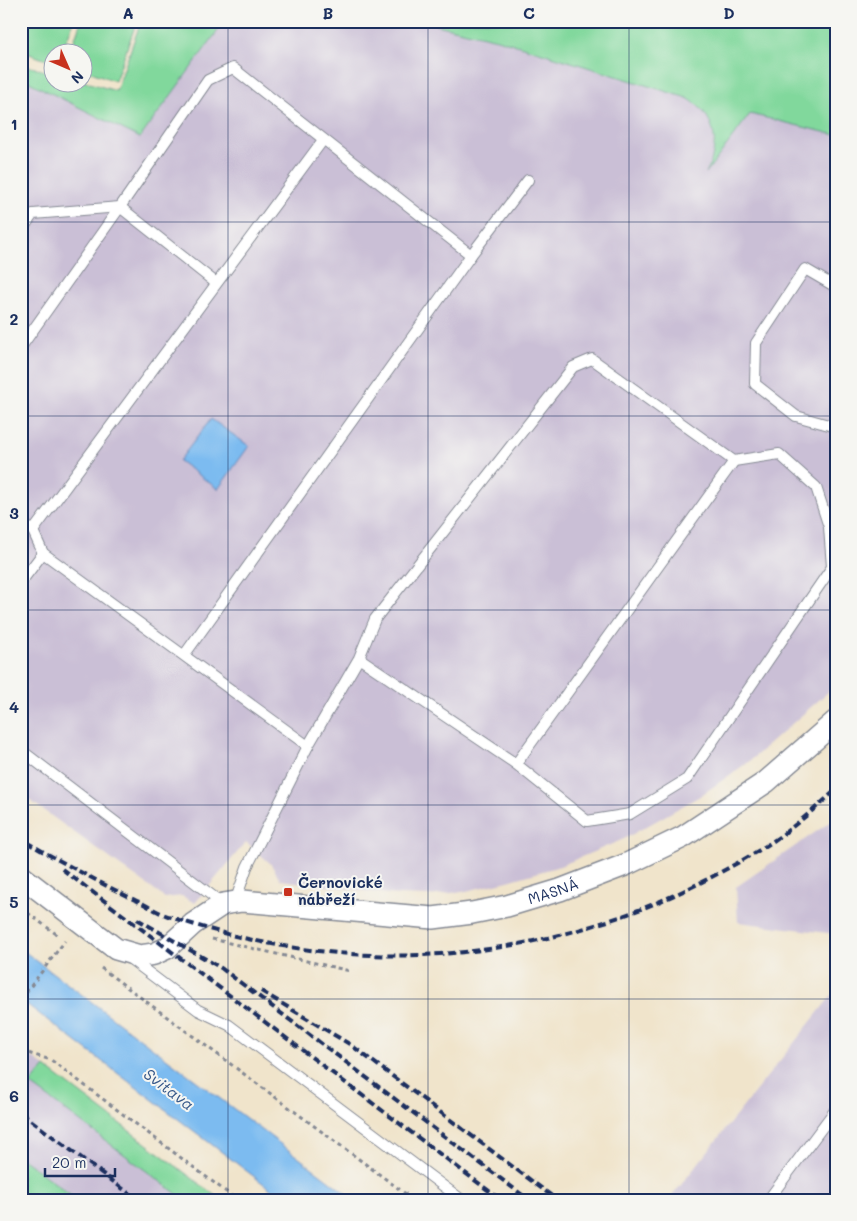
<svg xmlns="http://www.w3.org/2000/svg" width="857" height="1221" font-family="Mali,sans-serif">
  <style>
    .industrial { fill: #cabfd6 }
    .green { fill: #81d89c; stroke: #4e847d }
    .water { fill: #7cbbf0; stroke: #4c75a7 }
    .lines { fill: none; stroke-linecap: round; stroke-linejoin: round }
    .lane-casing { stroke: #868a94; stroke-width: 12 }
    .street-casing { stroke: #868a94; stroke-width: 24 }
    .path { stroke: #868a94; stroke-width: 3; stroke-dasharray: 4 4; stroke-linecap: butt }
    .lane { stroke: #fff; stroke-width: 10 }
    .street { stroke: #fff; stroke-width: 21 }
    .rail { stroke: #1b2f5e; stroke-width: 4; stroke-dasharray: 8 4; stroke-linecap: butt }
    .grid { fill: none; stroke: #1b2f5e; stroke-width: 1; stroke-opacity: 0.55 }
    .poi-dot { fill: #c8321e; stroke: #f6f6f2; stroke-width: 2 }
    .labels { text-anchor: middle; stroke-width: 4; stroke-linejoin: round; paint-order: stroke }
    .poi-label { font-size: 15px; font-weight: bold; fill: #1b2f5e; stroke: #f6f6f2; text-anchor: start }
    .street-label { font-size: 15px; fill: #1b2f5e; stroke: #f6f6f2 }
    .water-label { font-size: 16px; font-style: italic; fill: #38598a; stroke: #f6f6f2 }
    .neatline { fill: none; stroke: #1b2f5e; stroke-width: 2 }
    .grid-label { font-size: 16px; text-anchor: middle; font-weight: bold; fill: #1b2f5e }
  </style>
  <rect width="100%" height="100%" fill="#f6f6f2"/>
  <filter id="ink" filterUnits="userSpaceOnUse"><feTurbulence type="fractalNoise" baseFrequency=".02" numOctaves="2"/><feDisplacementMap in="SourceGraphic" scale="10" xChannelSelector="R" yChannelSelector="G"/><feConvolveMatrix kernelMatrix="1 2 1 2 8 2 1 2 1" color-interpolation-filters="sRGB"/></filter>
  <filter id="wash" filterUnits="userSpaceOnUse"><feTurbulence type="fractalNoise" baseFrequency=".0096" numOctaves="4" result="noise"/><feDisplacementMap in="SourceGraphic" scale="20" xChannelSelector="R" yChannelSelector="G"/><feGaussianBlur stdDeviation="1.12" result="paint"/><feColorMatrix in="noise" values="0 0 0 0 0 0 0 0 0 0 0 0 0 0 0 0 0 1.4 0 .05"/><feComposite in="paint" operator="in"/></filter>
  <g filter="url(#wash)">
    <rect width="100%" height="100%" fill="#f0e4cb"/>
    <!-- industrial -->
    <g class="industrial">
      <polygon points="225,21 419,21 497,39 687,98 698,104 708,116 713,127 714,150 709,168 750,114 836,135 836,685 751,760 700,796 624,839 560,866 508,881 466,891 429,896 397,895 281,880 270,863 246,842 195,903 182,896 165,898 21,794 21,78 140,138"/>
      <polygon points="836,818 836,934 738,922 736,887"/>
      <polygon points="836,990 836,1200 669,1200"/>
      <polygon points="21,1049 45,1067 31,1084 185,1200 78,1200 21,1158"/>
    </g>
    <!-- green -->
    <g class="green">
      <polygon points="21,21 74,21 62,52 52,52 52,62 21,51"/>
      <polygon points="81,21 137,21 115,81 83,69 82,52 70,52"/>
      <polygon points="141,21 225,21 140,138 21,78 21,64 52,73 52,82 83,81 116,91"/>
      <path d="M 419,21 L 836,21 L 836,135 L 750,114 L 706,173 C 721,144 716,115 687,98 L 497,39 Z"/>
      <polygon points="45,1067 221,1200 185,1200 30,1084"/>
      <polygon points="21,1158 78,1200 21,1200"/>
    </g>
    <!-- water -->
    <g class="water">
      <polygon points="211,419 249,446 218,489 179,461"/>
      <polygon points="21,949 355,1200 285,1200 21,1000"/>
    </g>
  </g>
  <g filter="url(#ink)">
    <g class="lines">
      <!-- lane casing -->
      <g class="lane-casing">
        <g id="lane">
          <polyline points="21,231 33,214 120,207 208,80 233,68 471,255"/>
          <polyline points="836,287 805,269 756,343 755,384 796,416 836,427"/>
          <polyline points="21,347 120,207 216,283"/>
          <polyline points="21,522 33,531 43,553 308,746 247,867 235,902"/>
          <polyline points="33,531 323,140"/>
          <polyline points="21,582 43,553"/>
          <polyline points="185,654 471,255 528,180"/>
          <polyline points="308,746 359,658 375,619 573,367 592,359 734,461 779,454 816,487 829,527 832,567 687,779 630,814 587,821 516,764 359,658"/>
          <polyline points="21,750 223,904"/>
          <polyline points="516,764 734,461"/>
          <polyline points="129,958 198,1010 229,1025 462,1200"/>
          <polyline points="768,1200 836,1109"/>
        </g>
      </g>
      <!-- street casing -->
      <g class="street-casing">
        <g id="street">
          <path id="s1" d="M 21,876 L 116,949 L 140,956 L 154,954 L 167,948 L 193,924 L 223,904 L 242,901 L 433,918 L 472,913 L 507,906 L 560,890 L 625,865 L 683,837 L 766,782 L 836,721"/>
        </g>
      </g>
      <!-- path -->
      <g class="path">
        <polyline points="21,908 59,936"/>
        <polyline points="212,939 350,971"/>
        <polyline points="101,968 414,1200"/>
        <polyline points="21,999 65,941"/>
        <polyline points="21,1051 51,1060 237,1200"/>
        <polyline points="21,1188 37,1200"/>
      </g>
      <!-- lane -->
      <use href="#lane" class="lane"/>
      <!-- street -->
      <use href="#street" class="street"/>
      <!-- rail -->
      <g class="rail">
        <path d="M 26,842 C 62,862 98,882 135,900 C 147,905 158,913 171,917 C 369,986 577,961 756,852 C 785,835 811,812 836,790"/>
        <polyline points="62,869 501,1200"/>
        <polyline points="137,919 221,968 529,1200"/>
        <polyline points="261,991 351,1045 557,1200"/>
        <polyline points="21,1113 138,1200"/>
      </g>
    </g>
  </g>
  <!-- grid -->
  <path class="grid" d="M 228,21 L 228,1200M 428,21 L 428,1200M 629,21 L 629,1200M 21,222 L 836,222M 21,416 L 836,416M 21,610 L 836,610M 21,805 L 836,805M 21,999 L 836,999"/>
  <!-- markers -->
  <rect class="poi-dot" x="283" y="887" width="10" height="10" rx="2.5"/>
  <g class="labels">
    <!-- poi labels -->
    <g class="poi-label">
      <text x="298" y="888">Černovické<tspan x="298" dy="17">nábřeží</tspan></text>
    </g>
    <!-- street labels -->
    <g class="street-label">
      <text dy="5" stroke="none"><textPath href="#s1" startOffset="579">MASNÁ</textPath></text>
    </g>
    <!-- water labels -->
    <g class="water-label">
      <text transform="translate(169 1089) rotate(37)" y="6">Svitava</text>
    </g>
  </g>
  <!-- margin -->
  <rect width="857" height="1221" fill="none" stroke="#f6f6f2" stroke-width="55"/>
  <!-- north arrow -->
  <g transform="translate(68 68) rotate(135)"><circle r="24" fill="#f6f6f2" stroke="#9ea6b7"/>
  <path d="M0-4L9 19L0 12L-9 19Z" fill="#c8321e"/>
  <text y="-8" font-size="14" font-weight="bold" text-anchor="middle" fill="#1b2f5e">N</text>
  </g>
  <!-- scale -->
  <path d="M45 1168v8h70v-8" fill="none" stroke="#1b2f5e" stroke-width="2.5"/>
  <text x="52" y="1168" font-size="15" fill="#1b2f5e" stroke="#f6f6f2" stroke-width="4" paint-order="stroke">20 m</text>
  <rect x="28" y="28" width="802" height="1166" class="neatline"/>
  <g class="grid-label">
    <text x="128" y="19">A</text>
    <text x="328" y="19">B</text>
    <text x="529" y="19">C</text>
    <text x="729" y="19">D</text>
    <text x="14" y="130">1</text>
    <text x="14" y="325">2</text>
    <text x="14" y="519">3</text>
    <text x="14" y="713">4</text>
    <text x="14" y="908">5</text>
    <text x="14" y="1102">6</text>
  </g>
</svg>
